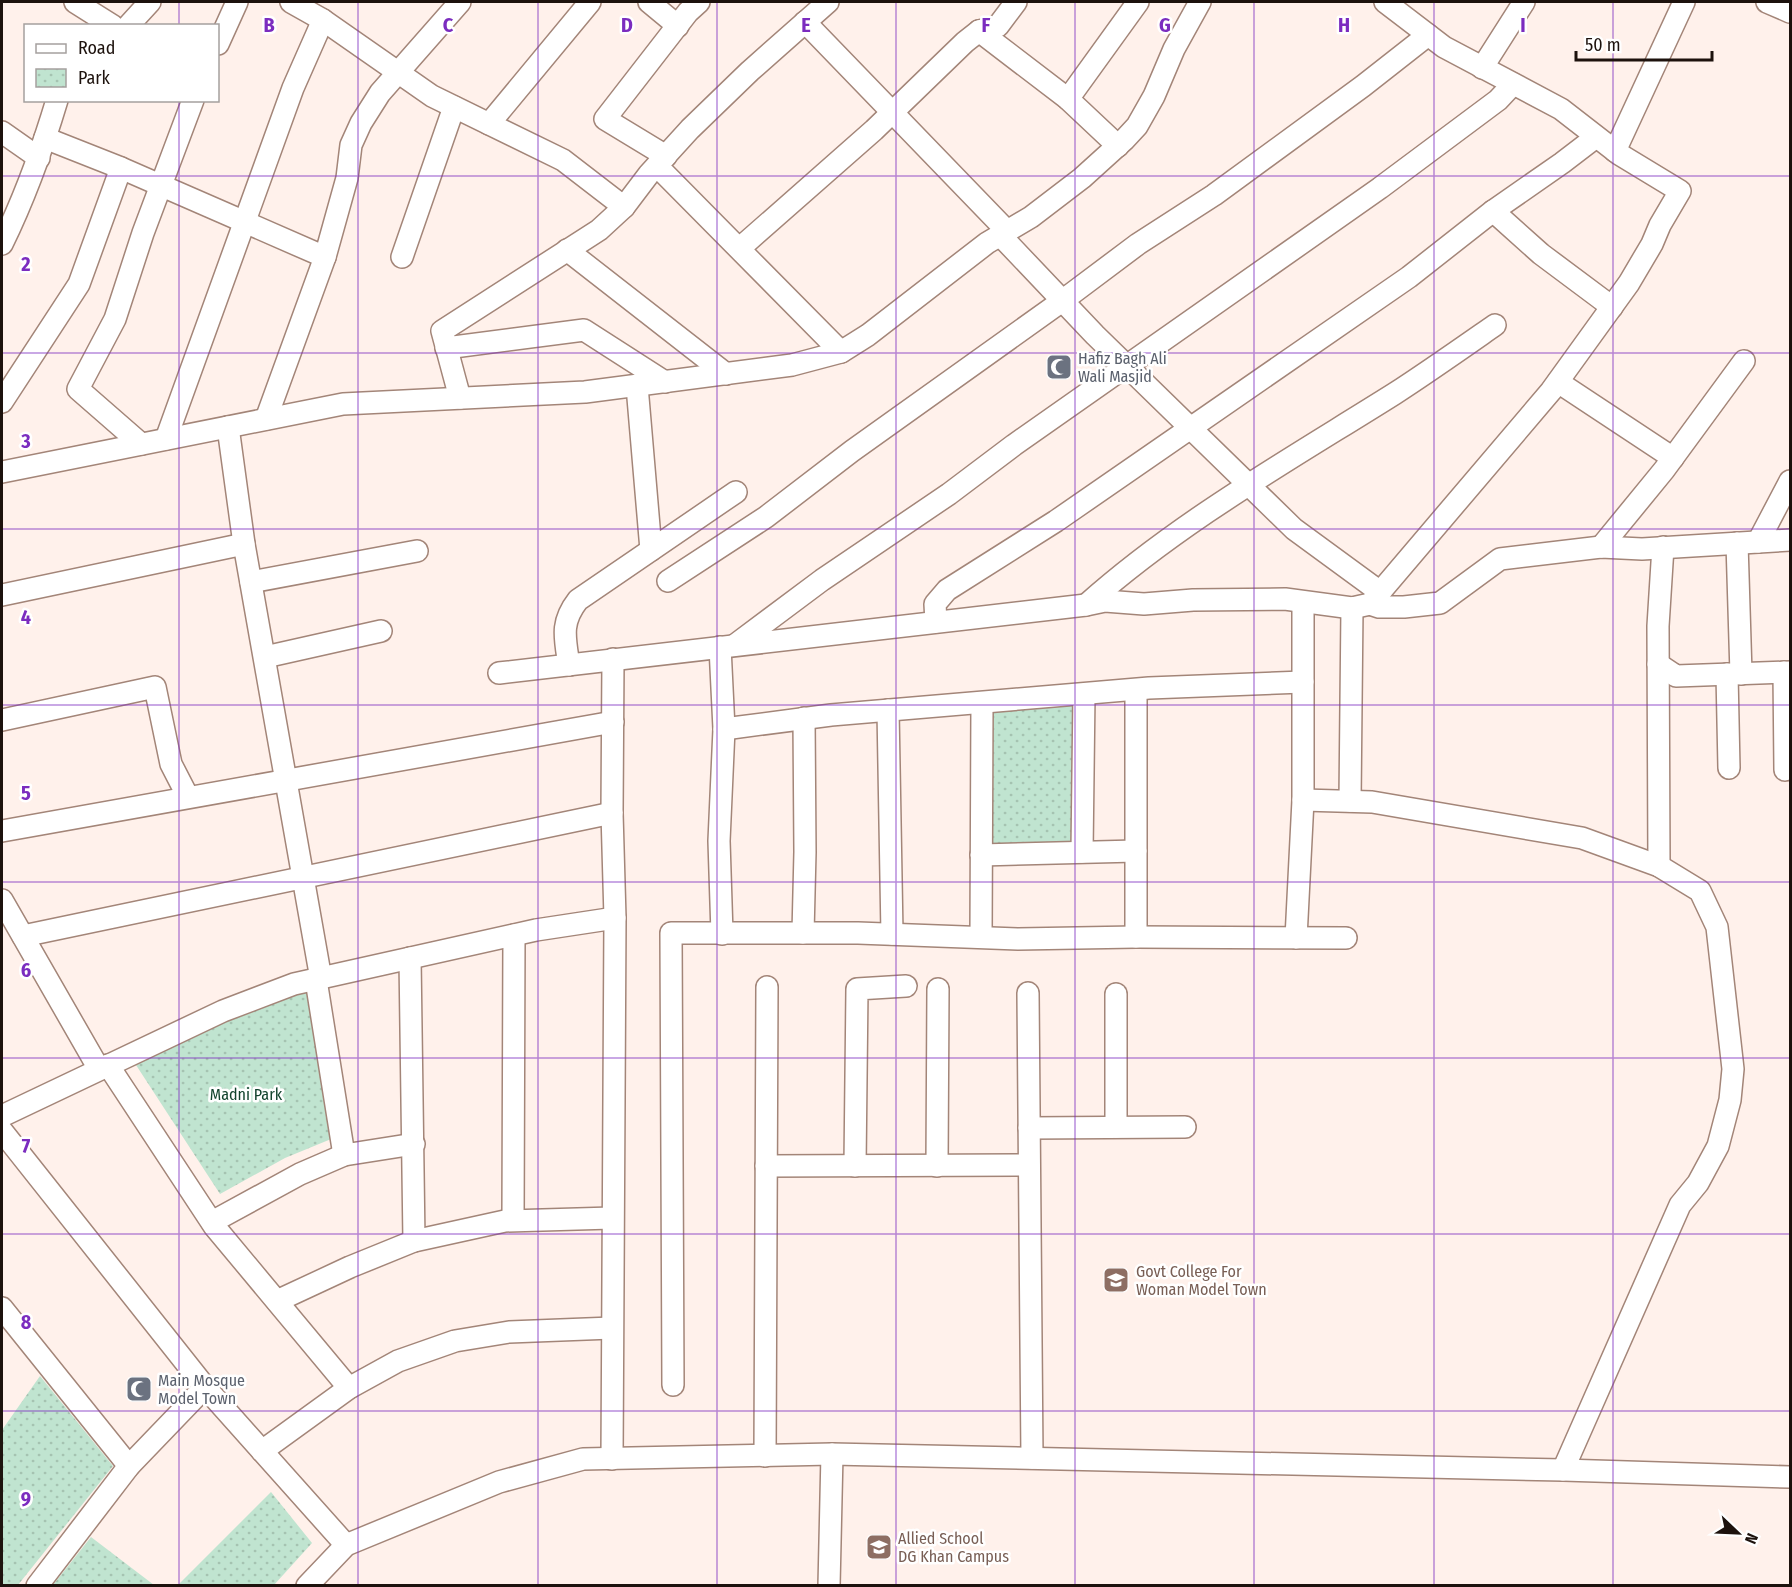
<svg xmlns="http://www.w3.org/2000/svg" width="1792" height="1587" font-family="'Fira Sans Condensed',sans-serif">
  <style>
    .park { fill: url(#park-dots) }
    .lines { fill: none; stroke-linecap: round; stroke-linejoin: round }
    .minor-casing { stroke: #a38578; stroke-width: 24 }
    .minor { stroke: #fff; stroke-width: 21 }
    .grid { fill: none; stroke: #7b2cbf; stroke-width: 1.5; stroke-opacity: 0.55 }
    .labels { text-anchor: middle; stroke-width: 5; stroke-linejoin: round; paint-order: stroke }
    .worship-label { font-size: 16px; fill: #5b616d; stroke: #fff; text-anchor: start }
    .park-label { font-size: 16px; fill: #12432d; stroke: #fff }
    .education-label { font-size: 16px; fill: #785e54; stroke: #fff; text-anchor: start }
    .grid-label { font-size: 20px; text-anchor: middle; font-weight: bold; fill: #7b2cbf; stroke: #fff; stroke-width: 5; stroke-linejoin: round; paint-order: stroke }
  </style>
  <defs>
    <pattern id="park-dots" width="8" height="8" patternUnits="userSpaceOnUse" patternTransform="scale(1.5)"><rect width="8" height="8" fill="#c0e4d0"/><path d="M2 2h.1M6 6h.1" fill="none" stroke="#a5c3b1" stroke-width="1.8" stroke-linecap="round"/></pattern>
  </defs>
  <rect width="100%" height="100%" fill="#fff1eb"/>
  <!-- park -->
  <g class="park">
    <polygon points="1077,704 1075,846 991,846 988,711"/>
    <polygon points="306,989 336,1137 285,1158 220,1194 136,1065 268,1000"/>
    <polygon points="40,1376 113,1466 18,1585 2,1585 2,1430"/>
    <polygon points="271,1492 312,1543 274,1585 178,1585"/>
    <polygon points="91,1537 154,1585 53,1585"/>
  </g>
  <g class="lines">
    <!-- minor casing -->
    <g class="minor-casing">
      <g id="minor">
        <polyline points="75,2 113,26"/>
        <polyline points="291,2 323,20 432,96 563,160 624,207"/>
        <polyline points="649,2 678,26"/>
        <polyline points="1767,2 1790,12"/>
        <polyline points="805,22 1007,231"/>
        <polyline points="128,26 150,2"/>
        <polyline points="979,31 1068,99 1118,146"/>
        <polyline points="218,44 237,2"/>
        <polyline points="1482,68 1524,2"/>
        <polyline points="1068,99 1138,2"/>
        <polyline points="489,124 590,2"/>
        <polyline points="2,132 39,158"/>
        <polyline points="45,138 121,168 325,257"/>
        <polyline points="1615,151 1684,2"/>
        <polyline points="666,156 605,119 688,12 699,2"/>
        <polyline points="657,166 841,352"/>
        <polyline points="1493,211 1541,254 1612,307"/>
        <polyline points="1000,235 1095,335 1294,529 1380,592"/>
        <path d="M 2,244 C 25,197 42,150 57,100"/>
        <polyline points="740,248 874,130 965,42 979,31 998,26 1016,2"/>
        <polyline points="567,250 726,374"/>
        <polyline points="402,257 454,107"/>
        <polyline points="446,348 584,330 665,382"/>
        <polyline points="1558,382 1673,458"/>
        <polyline points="637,386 651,550"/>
        <polyline points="460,398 442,331 599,230 624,207 649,174 690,129 750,71 828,2"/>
        <polyline points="2,402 79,284 121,168"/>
        <polyline points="266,419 325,257 347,178 351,145 361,123 380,93 460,2"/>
        <polyline points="228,427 244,544 321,979"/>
        <polyline points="166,439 293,88 323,20"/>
        <polyline points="141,444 78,389 115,319 143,233 193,100"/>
        <polyline points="2,472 343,404 585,392 792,365 841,352 868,335 987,243 1031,217 1082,178 1124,140 1137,126 1154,96 1174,49 1200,2"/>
        <polyline points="1758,542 1790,481"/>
        <polyline points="1737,543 1741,674"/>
        <polyline points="1601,547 1664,470 1744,361"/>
        <polyline points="668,581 766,517 852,451 1062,301 1138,244 1214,195 1363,86 1428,35"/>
        <polyline points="251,582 417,551"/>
        <polyline points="2,595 244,544"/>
        <polyline points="1370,604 1379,607 1404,607 1440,603 1500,559 1601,547 1642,549 1790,540"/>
        <path d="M 1086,605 C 1179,522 1289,460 1394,394 C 1428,372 1462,348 1495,325"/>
        <polyline points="936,622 935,604 947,590 1056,521 1409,277 1493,211 1562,163 1596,137"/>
        <polyline points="735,645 822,580 949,494 1014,445 1380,188 1498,100 1513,84"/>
        <polyline points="720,647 724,729 719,841 722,934"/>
        <polyline points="265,657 381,631"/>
        <polyline points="1658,664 1676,676 1790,672"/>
        <path d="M 569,665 C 565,638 560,623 578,600 L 736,492"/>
        <polyline points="1784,672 1785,770"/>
        <polyline points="499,673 1086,605 1105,601 1144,604 1193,600 1285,599 1352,608 1370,604 1551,391 1629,283 1652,244 1660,225 1680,191 1619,154 1561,109 1444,47 1385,2"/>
        <polyline points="1727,674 1729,768"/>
        <polyline points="888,710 892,934"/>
        <polyline points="2,720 155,687 171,764 188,797"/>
        <polyline points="724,729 831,715 1149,688 1303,682"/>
        <polyline points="1303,800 1372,802 1582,838 1659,866 1700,891 1717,927 1733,1069 1730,1100 1718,1146 1698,1183 1680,1205 1563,1470"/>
        <polyline points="1350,801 1352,608"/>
        <polyline points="2,831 613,722"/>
        <polyline points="1082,852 1084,694"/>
        <polyline points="981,855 1136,851"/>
        <polyline points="1659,866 1658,626 1663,547"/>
        <polyline points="2,900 99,1069"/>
        <polyline points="803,933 805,852 804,718"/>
        <polyline points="23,936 612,813"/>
        <polyline points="981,937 982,703"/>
        <polyline points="1136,937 1136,690"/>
        <polyline points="1296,938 1303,800 1303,602"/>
        <polyline points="410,958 414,1241"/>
        <polyline points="316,980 344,1155"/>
        <polyline points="1028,993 1032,1458"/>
        <polyline points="108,1065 214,1226 349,1388"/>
        <polyline points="2,1116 223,1011 294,984 536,930 615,918"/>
        <polyline points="1116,1127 1116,994"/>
        <polyline points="1029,1128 1185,1127"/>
        <polyline points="2,1131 205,1387 346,1545"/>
        <polyline points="766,1166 1029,1165"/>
        <polyline points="855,1166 857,989 906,986"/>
        <polyline points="937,1166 938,989"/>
        <polyline points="513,1220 514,935"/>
        <polyline points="212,1222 300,1174 344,1155 414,1144"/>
        <polyline points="277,1301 350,1267 414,1241 505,1221 612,1218"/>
        <polyline points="2,1308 129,1466"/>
        <polyline points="673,1385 671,933 858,933 1018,939 1136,937 1346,938"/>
        <polyline points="262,1451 349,1388 398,1361 455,1341 509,1332 612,1328"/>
        <polyline points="765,1456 767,987"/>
        <polyline points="612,1459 615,918 612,813 613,659"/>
        <polyline points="37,1586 129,1466 205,1387"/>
        <polyline points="307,1586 346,1545 499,1482 583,1459 832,1454 1563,1470 1790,1477"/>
        <polyline points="829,1586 832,1454"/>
      </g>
    </g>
    <!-- minor -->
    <use href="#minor" class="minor"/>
  </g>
  <!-- grid -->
  <path class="grid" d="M 179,2 L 179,26M 358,2 L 358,1586M 538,2 L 538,1586M 717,2 L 717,1586M 896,2 L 896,1586M 1075,2 L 1075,1586M 1254,2 L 1254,1586M 1434,2 L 1434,1586M 1613,2 L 1613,1586M 179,100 L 179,1586M 2,176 L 1790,176M 2,353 L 1790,353M 2,529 L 1790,529M 2,705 L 1790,705M 2,882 L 1790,882M 2,1058 L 1790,1058M 2,1234 L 1790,1234M 2,1411 L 1790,1411"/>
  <!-- icons -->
  <defs>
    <g id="mosque-square" transform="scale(1.35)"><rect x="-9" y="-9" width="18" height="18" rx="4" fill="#6b7280" stroke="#fff"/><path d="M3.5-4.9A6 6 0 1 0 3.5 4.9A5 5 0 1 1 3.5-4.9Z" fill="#fff"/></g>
    <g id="university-square" transform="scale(1.35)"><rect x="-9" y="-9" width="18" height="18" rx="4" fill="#8d6e63" stroke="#fff"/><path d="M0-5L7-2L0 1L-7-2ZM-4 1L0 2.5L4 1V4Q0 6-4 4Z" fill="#fff"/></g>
    <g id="school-square" transform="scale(1.35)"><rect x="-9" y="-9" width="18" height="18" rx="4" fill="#8d6e63" stroke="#fff"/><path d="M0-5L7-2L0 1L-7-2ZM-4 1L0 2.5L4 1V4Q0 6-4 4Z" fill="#fff"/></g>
  </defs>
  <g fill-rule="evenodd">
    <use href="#mosque-square" x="1059" y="367"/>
    <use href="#university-square" x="1116" y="1280"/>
    <use href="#mosque-square" x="139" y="1389"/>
    <use href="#school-square" x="879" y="1547"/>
  </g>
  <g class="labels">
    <!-- worship labels -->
    <g class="worship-label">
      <text x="1078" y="364">Hafiz Bagh Ali<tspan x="1078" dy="18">Wali Masjid</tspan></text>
      <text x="158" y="1386">Main Mosque<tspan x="158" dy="18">Model Town</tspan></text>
    </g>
    <!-- park labels -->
    <g class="park-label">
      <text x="246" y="1100">Madni Park</text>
    </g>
    <!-- education labels -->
    <g class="education-label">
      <text x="1136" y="1277">Govt College For<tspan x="1136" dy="18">Woman Model Town</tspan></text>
      <text x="898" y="1544">Allied School<tspan x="898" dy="18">DG Khan Campus</tspan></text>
    </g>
  </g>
  <g class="grid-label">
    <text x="269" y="32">B</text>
    <text x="448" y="32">C</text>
    <text x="627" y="32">D</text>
    <text x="806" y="32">E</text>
    <text x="986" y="32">F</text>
    <text x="1165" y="32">G</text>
    <text x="1344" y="32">H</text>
    <text x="1523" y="32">I</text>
    <text x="26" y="271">2</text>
    <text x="26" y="448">3</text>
    <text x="26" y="624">4</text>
    <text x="26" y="800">5</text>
    <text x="26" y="977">6</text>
    <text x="26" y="1153">7</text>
    <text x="26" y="1329">8</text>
    <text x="26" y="1506">9</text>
  </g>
  <!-- border -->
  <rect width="1792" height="1587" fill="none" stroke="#1d120d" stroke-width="6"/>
  <!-- legend -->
  <rect x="24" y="24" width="195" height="78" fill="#ffffff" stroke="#a5a09e" stroke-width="1.5"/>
  <rect x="36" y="44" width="30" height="9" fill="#ffffff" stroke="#a5a09e" stroke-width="1.5"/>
  <text x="78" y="54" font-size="18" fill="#1d120d">Road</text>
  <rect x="36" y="69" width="30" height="18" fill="url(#park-dots)" stroke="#a5a09e" stroke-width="1.5"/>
  <text x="78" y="84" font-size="18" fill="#1d120d">Park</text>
  <!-- north arrow -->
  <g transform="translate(1738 1533) rotate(113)" stroke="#ffffff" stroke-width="4.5" paint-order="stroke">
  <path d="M0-4.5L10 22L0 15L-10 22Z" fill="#1d120d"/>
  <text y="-9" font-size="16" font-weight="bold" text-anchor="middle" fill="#1d120d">N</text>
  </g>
  <!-- scale -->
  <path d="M1576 51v9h136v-9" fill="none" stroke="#1d120d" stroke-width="3"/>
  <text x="1585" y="51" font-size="18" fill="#1d120d" stroke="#ffffff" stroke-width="4.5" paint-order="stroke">50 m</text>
</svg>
